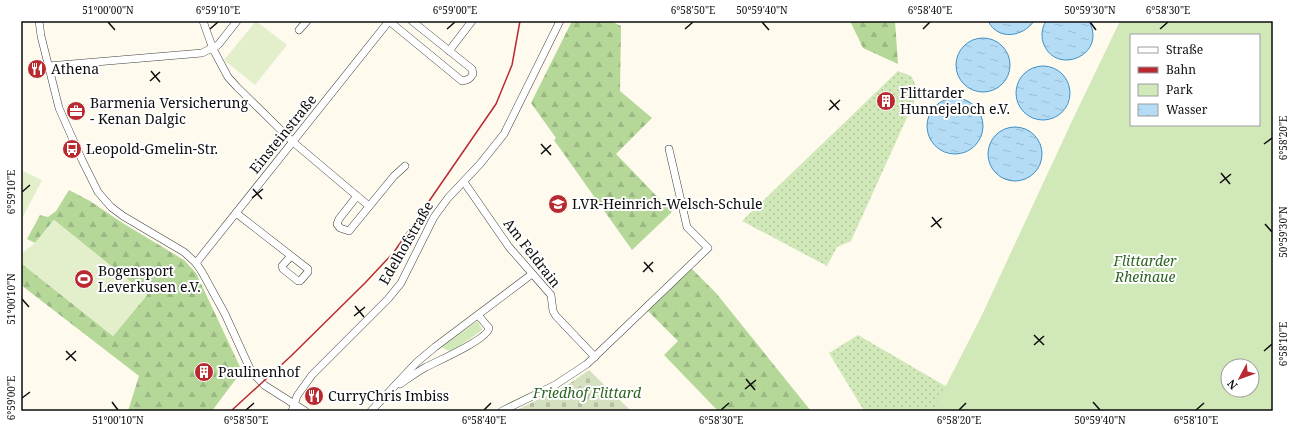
<svg xmlns="http://www.w3.org/2000/svg" width="1294" height="432" font-family="'Noto Serif',serif">
  <style>
    .grass { fill: url(#grass-dots) }
    .forest { fill: url(#forest-firs) }
    .cemetery { fill: url(#cemetery-stones) }
    .park { fill: #d1e8b9; fill-rule: evenodd }
    .pitch { fill: #e2efca }
    .water { fill: url(#water-ripples); stroke: #3e91c9 }
    .lines { fill: none; stroke-linecap: round; stroke-linejoin: round }
    .minor-casing { stroke: #404040; stroke-width: 8 }
    .minor { stroke: #fff; stroke-width: 7 }
    .rail { stroke: #b92930; stroke-width: 1.5 }
    .ticks { fill: none; stroke: #0d0d0d; stroke-width: 1.5 }
    .labels { text-anchor: middle; stroke-width: 4; stroke-linejoin: round; paint-order: stroke }
    .poi-label { font-size: 14px; fill: #0d0d0d; stroke: #fff; text-anchor: start }
    .street-label { font-size: 14px; fill: #0d0d0d; stroke: #fff }
    .park-label { font-size: 14px; font-style: italic; fill: #2d6320; stroke: #fff }
    .neatline { fill: none; stroke: #0d0d0d; stroke-width: 1.5 }
    .ticks-label { font-size: 10px; text-anchor: middle; fill: #0d0d0d }
  </style>
  <defs>
    <pattern id="grass-dots" width="8" height="8" patternUnits="userSpaceOnUse"><rect width="8" height="8" fill="#d1e8b9"/><path d="M2 2h.1M6 6h.1" fill="none" stroke="#b2c69e" stroke-width="1.8" stroke-linecap="round"/></pattern>
    <pattern id="forest-firs" width="22" height="20" patternUnits="userSpaceOnUse"><rect width="22" height="20" fill="#b5d899"/><path d="M5 1l3.5 6h-7zM16 11l3.5 6h-7z" fill="#9ab883"/></pattern>
    <pattern id="cemetery-stones" width="16" height="16" patternUnits="userSpaceOnUse"><rect width="16" height="16" fill="#d5e0c0"/><path d="M2 7V4a2 2 0 0 1 4 0v3zM10 15v-3a2 2 0 0 1 4 0v3z" fill="#b6bfa4"/></pattern>
    <pattern id="water-ripples" width="26" height="14" patternUnits="userSpaceOnUse"><rect width="26" height="14" fill="#b4dcf4"/><path d="M2 4q2-2 4 0t4 0M15 11q2-2 4 0t4 0" fill="none" stroke="#9abcd0"/></pattern>
  </defs>
  <rect width="100%" height="100%" fill="#fefbee"/>
  <!-- grass -->
  <g class="grass">
    <polygon points="898,71 911,76 919,91 851,241 837,247 827,266 742,221"/>
    <polygon points="858,335 947,387 934,411 864,411 829,353"/>
  </g>
  <!-- forest -->
  <g class="forest">
    <polygon points="572,21 611,21 621,26 620,91 652,118 616,154 672,212 632,250 554,140 556,138 531,103"/>
    <polygon points="850,21 895,21 898,64 863,48"/>
    <polygon points="69,190 90,201 121,222 184,260 196,273 242,371 212,411 128,411 139,376 21,285 21,263 113,336 147,295 54,220 35,243 27,239 40,215 48,217 56,211"/>
    <polygon points="691,268 716,293 811,411 718,411 664,355 678,341 648,311"/>
  </g>
  <!-- cemetery -->
  <polygon class="cemetery" points="589,370 631,411 515,411 569,384"/>
  <!-- park -->
  <g class="park">
    <path d="M 1120,21 L 1273,21 L 1273,411 L 933,411 L 981,317 L 1072,121 ZM 1131,35 L 1259,35 L 1259,125 L 1131,125 ZM 1228,366 L 1252,366 L 1252,390 L 1228,390 Z"/>
    <polygon points="476,322 478,322 482,329 481,331 454,350 449,351 441,347"/>
  </g>
  <!-- pitch -->
  <g class="pitch">
    <polygon points="256,21 287,45 255,85 224,60"/>
    <polygon points="21,170 42,180 21,221"/>
    <polygon points="54,220 147,295 113,336 21,263 21,254 35,243"/>
  </g>
  <!-- water -->
  <g class="water">
    <path d="M 988,21 L 1034,21 C 1023,37 998,41 988,21 Z"/>
    <path d="M 1046,21 L 1089,21 C 1108,56 1054,77 1043,42 C 1041,35 1042,27 1046,21 Z"/>
    <circle cx="983" cy="65" r="27"/>
    <circle cx="1043" cy="93" r="27"/>
    <circle cx="955" cy="126" r="28"/>
    <circle cx="1015" cy="154" r="27"/>
  </g>
  <g class="lines">
    <!-- minor casing -->
    <g class="minor-casing">
      <g id="minor">
        <polyline points="39,21 41,36 59,108 82,160 98,192 111,207 123,216 184,252 196,263 202,272 225,314 251,371 264,385 305,411"/>
        <polyline points="203,21 213,49 228,77 237,87 293,142 357,196"/>
        <path d="M 389,21 L 462,81 C 468,80 470,79 473,74 L 472,69 L 412,21"/>
        <polyline points="299,30 307,21"/>
        <polyline points="449,51 472,21"/>
        <polyline points="48,66 202,53 218,45 237,21"/>
        <polyline points="464,182 509,247 551,295 553,311 556,316 595,357"/>
        <polyline points="369,206 357,196 339,219 337,224 340,228 349,231 394,176 405,166"/>
        <polyline points="236,213 308,269 308,272 300,281 298,281 283,269 282,266 291,256"/>
        <polyline points="196,263 389,21"/>
        <path d="M 400,384 C 409,378 417,372 426,367 C 438,361 488,339 489,328 L 478,315"/>
        <polyline points="292,411 297,396 312,375 388,299 401,283 434,217 448,198 480,164 504,134 560,21"/>
        <polyline points="371,411 417,362 435,347 532,274"/>
        <polyline points="502,411 555,385 587,364 708,248 687,227 669,149"/>
      </g>
    </g>
    <!-- minor -->
    <use href="#minor" class="minor"/>
    <!-- rail -->
    <polyline class="rail" points="231,411 291,356 365,283 394,252 496,104 512,65 520,21"/>
  </g>
  <!-- ticks -->
  <path class="ticks" d="M 108,22 L 115,30M 762,22 L 769,30M 1090,22 L 1096,30M 210,29 L 218,22M 447,29 L 455,22M 685,29 L 693,22M 923,29 L 930,22M 1160,29 L 1168,22M 151,71 L 160,82M 150,81 L 160,72M 830,100 L 839,110M 829,110 L 840,100M 541,144 L 551,155M 1264,144 L 1272,138M 541,154 L 551,145M 1221,173 L 1230,184M 1220,183 L 1231,174M 253,189 L 262,199M 22,192 L 30,185M 252,198 L 263,189M 932,217 L 941,228M 1265,224 L 1272,232M 931,227 L 942,218M 644,262 L 653,272M 643,272 L 653,262M 22,299 L 29,307M 355,306 L 364,317M 354,316 L 365,307M 1034,335 L 1044,345M 1034,345 L 1044,336M 66,351 L 76,361M 1264,351 L 1272,344M 66,360 L 76,351M 746,379 L 755,390M 745,389 L 756,380M 22,398 L 30,392M 112,402 L 118,410M 1093,402 L 1100,410M 246,410 L 254,403M 484,410 L 491,403M 721,410 L 729,403M 959,410 L 966,403M 1196,410 L 1204,403"/>
  <!-- icons -->
  <defs>
    <g id="restaurant-disc" transform="scale(1)"><circle r="9.5" fill="#b92930" stroke="#fff"/><path d="M-5-6h1v4h1v-4h1v4h1v-4h1v5L-1.5 .5V6h-2V.5L-5-1ZM5-6V6H3V1.5H1.5Q1.5-4 5-6Z" fill="#fff"/></g>
    <g id="building-disc" transform="scale(1)"><circle r="9.5" fill="#b92930" stroke="#fff"/><path d="M-4-6H4V6H1V3H-1V6H-4ZM-2.5-4.3h1.7v1.8h-1.7ZM.8-4.3h1.7v1.8H.8ZM-2.5-1h1.7V.8h-1.7ZM.8-1h1.7V.8H.8Z" fill="#fff"/></g>
    <g id="office-disc" transform="scale(1)"><circle r="9.5" fill="#b92930" stroke="#fff"/><path d="M-6-3h4V-5.5h4V-3h4V5H-6ZM-1-4.5V-3h2v-1.5ZM-6 0V1H6V0Z" fill="#fff"/></g>
    <g id="bus-disc" transform="scale(1)"><circle r="9.5" fill="#b92930" stroke="#fff"/><path d="M-5-6H5V4H4V6H2V4H-2V6H-4V4H-5ZM-3.5-4V0h7V-4ZM-3.5 1.2v1.5H-2V1.2ZM2 1.2v1.5H3.5V1.2Z" fill="#fff"/></g>
    <g id="school-disc" transform="scale(1)"><circle r="9.5" fill="#b92930" stroke="#fff"/><path d="M0-5L7-2L0 1L-7-2ZM-4 1L0 2.5L4 1V4Q0 6-4 4Z" fill="#fff"/></g>
    <g id="stadium-disc" transform="scale(1)"><circle r="9.5" fill="#b92930" stroke="#fff"/><path d="M0-5a6.5 5 0 1 0 0 10a6.5 5 0 1 0 0-10ZM-3.5-1.8h7v3.6h-7Z" fill="#fff"/></g>
  </defs>
  <g fill-rule="evenodd">
    <use href="#restaurant-disc" x="37" y="69"/>
    <use href="#building-disc" x="886" y="101"/>
    <use href="#office-disc" x="76" y="111"/>
    <use href="#bus-disc" x="72" y="149"/>
    <use href="#school-disc" x="558" y="204"/>
    <use href="#stadium-disc" x="84" y="279"/>
    <use href="#building-disc" x="204" y="372"/>
    <use href="#restaurant-disc" x="314" y="396"/>
  </g>
  <g class="labels">
    <!-- poi labels -->
    <g class="poi-label">
      <text x="51" y="74">Athena</text>
      <text x="900" y="98">Flittarder<tspan x="900" dy="16">Hunnejeloch e.V.</tspan></text>
      <text x="90" y="108">Barmenia Versicherung<tspan x="90" dy="16">- Kenan Dalgic</tspan></text>
      <text x="86" y="154">Leopold-Gmelin-Str.</text>
      <text x="572" y="209">LVR-Heinrich-Welsch-Schule</text>
      <text x="98" y="276">Bogensport<tspan x="98" dy="16">Leverkusen e.V.</tspan></text>
      <text x="218" y="377">Paulinenhof</text>
      <text x="328" y="401">CurryChris Imbiss</text>
    </g>
    <!-- street labels -->
    <g class="street-label">
      <text transform="translate(283 134) rotate(-51)" y="5">Einsteinstraße</text>
      <text transform="translate(406 243) rotate(-60)" y="5">Edelhofstraße</text>
      <text transform="translate(532 253) rotate(52)" y="5">Am Feldrain</text>
    </g>
    <!-- park labels -->
    <g class="park-label">
      <text x="1145" y="266">Flittarder<tspan x="1145" dy="16">Rheinaue</tspan></text>
      <text x="587" y="398">Friedhof Flittard</text>
    </g>
  </g>
  <!-- border -->
  <rect width="1294" height="432" fill="none" stroke="#ffffff" stroke-width="44"/>
  <!-- legend -->
  <rect x="1130" y="34" width="130" height="92" fill="#ffffff" stroke="#9e9e9e"/>
  <rect x="1138" y="47" width="20" height="6" fill="#ffffff" stroke="#9e9e9e"/>
  <text x="1166" y="54" font-size="12" fill="#0d0d0d">Straße</text>
  <rect x="1138" y="67" width="20" height="6" fill="#b92930" stroke="#9e9e9e"/>
  <text x="1166" y="74" font-size="12" fill="#0d0d0d">Bahn</text>
  <rect x="1138" y="84" width="20" height="12" fill="#d1e8b9" stroke="#9e9e9e"/>
  <text x="1166" y="94" font-size="12" fill="#0d0d0d">Park</text>
  <rect x="1138" y="104" width="20" height="12" fill="url(#water-ripples)" stroke="#9e9e9e"/>
  <text x="1166" y="114" font-size="12" fill="#0d0d0d">Wasser</text>
  <!-- north arrow -->
  <g transform="translate(1240 378) rotate(229)"><circle r="19" fill="#ffffff" stroke="#9e9e9e"/>
  <path d="M0-3L7 15L0 10L-7 15Z" fill="#b92930"/>
  <text y="-6" font-size="11" font-weight="bold" text-anchor="middle" fill="#0d0d0d">N</text>
  </g>
  <rect x="22" y="22" width="1250" height="388" class="neatline"/>
  <g class="ticks-label">
    <text x="108" y="14">51°00'00"N</text>
    <text x="218" y="14">6°59'10"E</text>
    <text x="455" y="14">6°59'00"E</text>
    <text x="693" y="14">6°58'50"E</text>
    <text x="762" y="14">50°59'40"N</text>
    <text x="930" y="14">6°58'40"E</text>
    <text x="1090" y="14">50°59'30"N</text>
    <text x="1168" y="14">6°58'30"E</text>
    <text transform="translate(1283 138) rotate(-90)" y="4">6°58'20"E</text>
    <text transform="translate(11 192) rotate(-90)" y="4">6°59'10"E</text>
    <text transform="translate(1283 232) rotate(-90)" y="4">50°59'30"N</text>
    <text transform="translate(11 299) rotate(-90)" y="4">51°00'10"N</text>
    <text transform="translate(1283 344) rotate(-90)" y="4">6°58'10"E</text>
    <text transform="translate(11 398) rotate(-90)" y="4">6°59'00"E</text>
    <text x="118" y="424">51°00'10"N</text>
    <text x="246" y="424">6°58'50"E</text>
    <text x="484" y="424">6°58'40"E</text>
    <text x="721" y="424">6°58'30"E</text>
    <text x="959" y="424">6°58'20"E</text>
    <text x="1100" y="424">50°59'40"N</text>
    <text x="1196" y="424">6°58'10"E</text>
  </g>
</svg>
